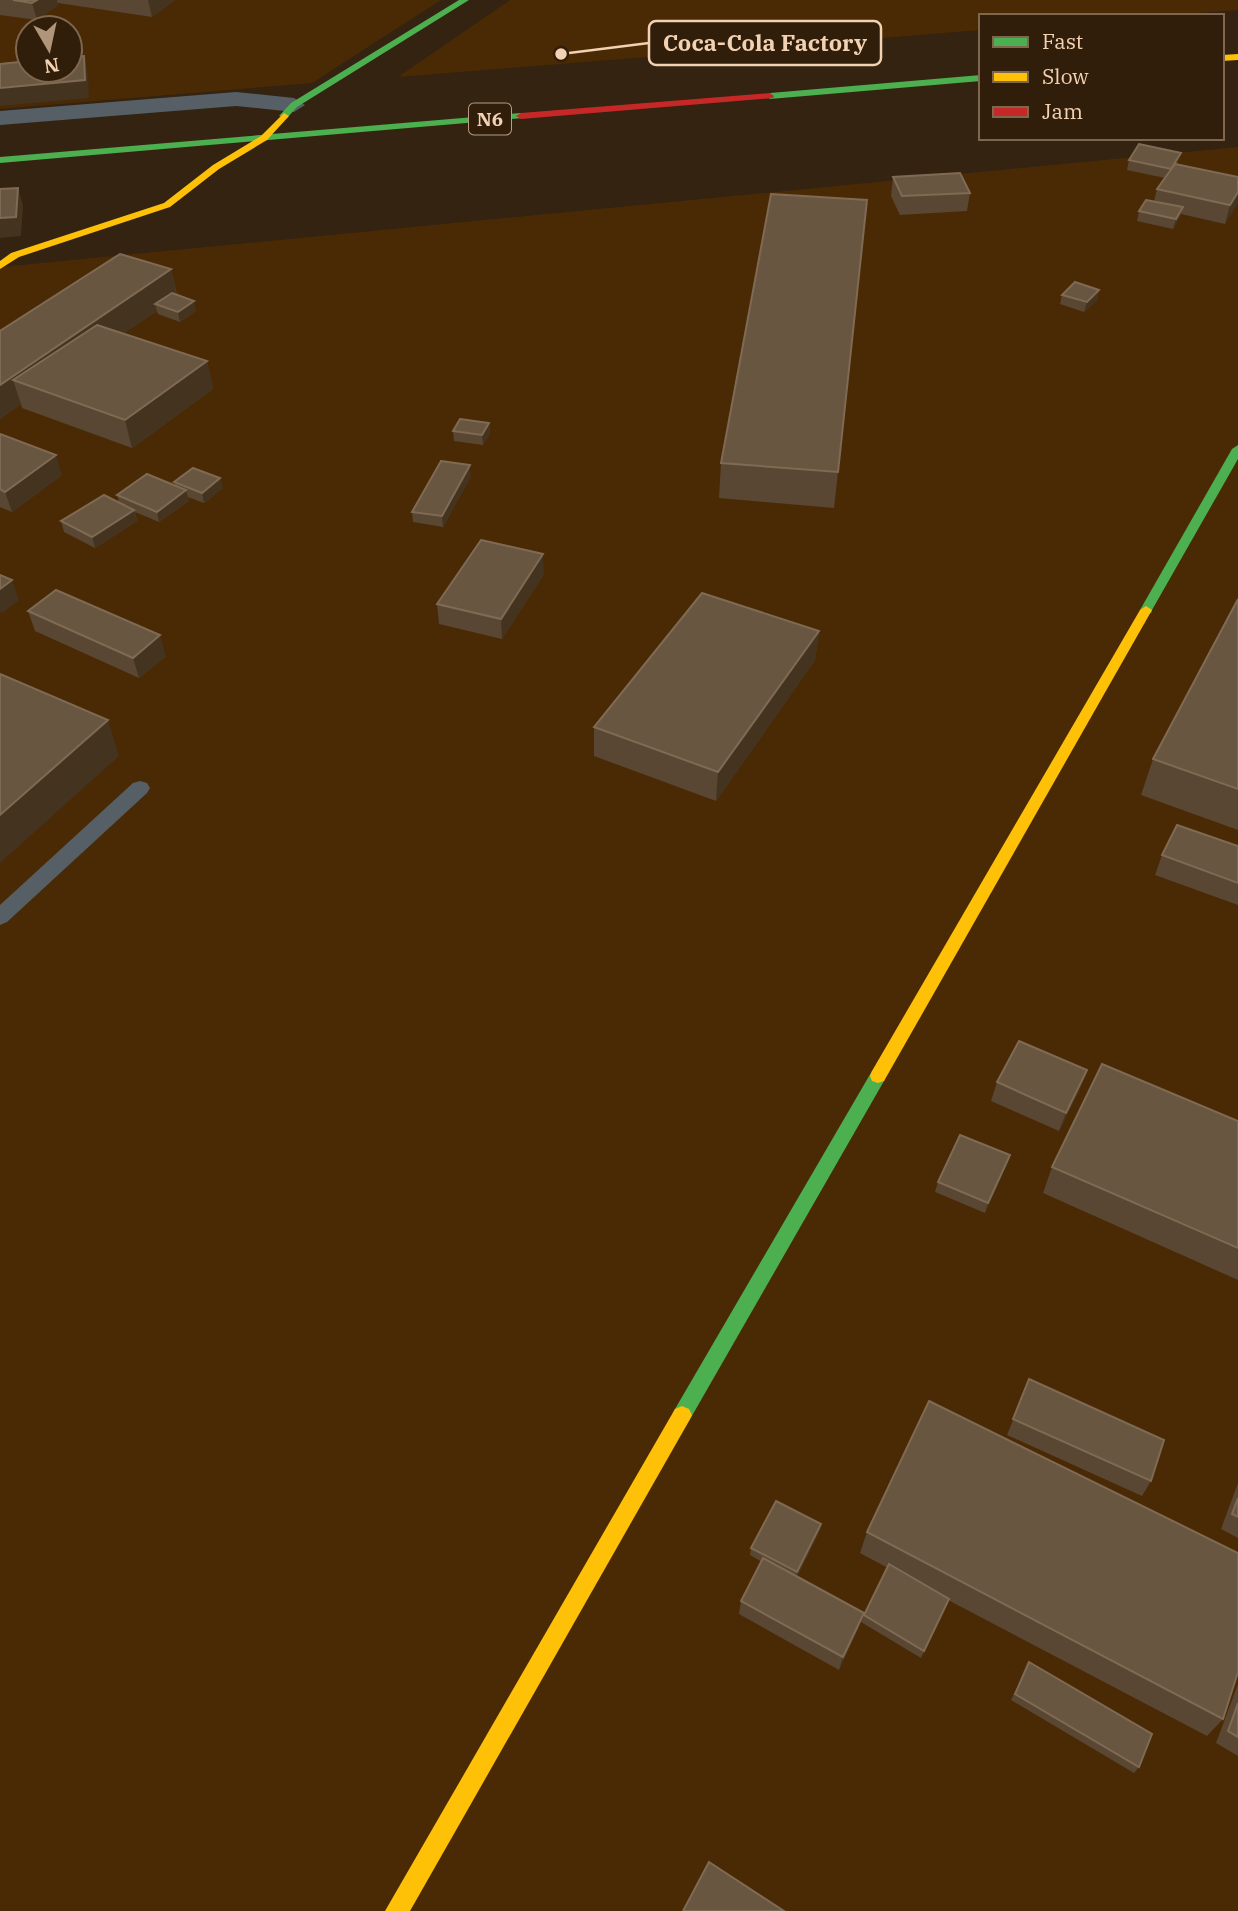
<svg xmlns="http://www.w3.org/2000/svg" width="1238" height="1911" font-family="'IBM Plex Serif',serif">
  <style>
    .built { fill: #492a05; fill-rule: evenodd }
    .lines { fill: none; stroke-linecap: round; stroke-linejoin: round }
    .lane { fill: #565f66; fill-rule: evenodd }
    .street { fill: #565f66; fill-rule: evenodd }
    .fast { fill: #4caf50; fill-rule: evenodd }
    .slow { fill: #ffc107; fill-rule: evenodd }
    .jam { fill: #c62828; fill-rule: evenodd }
    .wall { fill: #594733 }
    .shaded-wall { fill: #43331f }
    .building { fill: #695641; stroke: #7f6a53; stroke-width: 2 }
    .labels { text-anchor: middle; stroke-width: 6; stroke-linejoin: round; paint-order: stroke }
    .shield { fill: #311e0a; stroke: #b99c81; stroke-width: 2 }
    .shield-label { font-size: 19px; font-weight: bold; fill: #f3d2b4 }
    .leader { fill: none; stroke: #f3d2b4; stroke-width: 2.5 }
    .callout-dot { fill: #f3d2b4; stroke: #311e0a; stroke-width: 2.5 }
    .callout { fill: #311e0a; stroke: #f3d2b4; stroke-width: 2.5 }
    .callout-label { font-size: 23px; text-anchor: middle; font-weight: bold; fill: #f3d2b4 }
  </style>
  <rect width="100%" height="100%" fill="#332310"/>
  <!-- built -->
  <g class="built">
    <path d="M 0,0 L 441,0 L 312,83 L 0,109 ZM 28,28 L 70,28 L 70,70 L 28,70 Z"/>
    <polygon points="510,0 1238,0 1238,10 1160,16 981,16 981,30 398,77"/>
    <polygon points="1238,147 1238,1911 0,1911 0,267"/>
  </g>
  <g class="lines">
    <!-- lane -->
    <polygon class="lane" points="140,781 147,783 150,788 147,793 7,922 0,925 0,905 133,783"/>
    <!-- street -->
    <polygon class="street" points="236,92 294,98 305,105 294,112 236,106 0,125 0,111"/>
    <!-- fast -->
    <g class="fast">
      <polygon points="459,0 469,0 297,107 287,118 279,116 291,103"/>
      <polygon points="981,75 981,81 770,99 766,96 770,93"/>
      <polygon points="521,113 526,116 524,118 0,163 0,157"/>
      <polygon points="1238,445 1238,459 1152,610 1151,613 1141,613 1140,610 1232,449"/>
      <polygon points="878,1069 884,1071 886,1076 884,1081 689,1421 682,1424 675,1421 672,1415 675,1409 872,1071"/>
    </g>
    <!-- slow -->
    <g class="slow">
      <polygon points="1238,54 1238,60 1222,61 1222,55"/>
      <polygon points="284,113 289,116 267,140 219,169 170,207 19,257 0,269 0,261 11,253 164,203 213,165 261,136"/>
      <polygon points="1146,606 1152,610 884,1081 878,1083 872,1081 870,1076 872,1071 1140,610"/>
      <polygon points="682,1406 689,1409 692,1415 689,1421 410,1911 385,1911 675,1409"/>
    </g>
    <!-- jam -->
    <polygon class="jam" points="770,93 774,96 773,98 521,119 516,116 521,113"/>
  </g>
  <!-- wall -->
  <g class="wall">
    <polygon points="0,0 175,0 152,17 58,3 58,5 37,20 0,15"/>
    <polygon points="1129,160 1178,162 1177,164 1238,177 1238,202 1225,224 1181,214 1173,229 1137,221 1139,211 1154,201 1157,189 1165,178 1127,170"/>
    <polygon points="893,177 970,193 967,211 900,215 891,196"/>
    <polygon points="171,269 177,295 196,311 180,322 158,314 157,311 124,333 207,361 213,389 132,448 22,408 21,404 0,419 0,331"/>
    <polygon points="1099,290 1097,300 1084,312 1060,304 1062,295"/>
    <polygon points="489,423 490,433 483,445 454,441 453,431"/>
    <polygon points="0,434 62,475 12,512 0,507"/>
    <polygon points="721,463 838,472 834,508 719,498"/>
    <polygon points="471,476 443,527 413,522 412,512"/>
    <polygon points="174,482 223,488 204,503 188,497 189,501 159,522 135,512 137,521 95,548 64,532 61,521 119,502 117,495 175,485"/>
    <polygon points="544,574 502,639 439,624 437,604"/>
    <polygon points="1238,599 1238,830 1141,795 1153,759"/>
    <polygon points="28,611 166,656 139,678 35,631"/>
    <polygon points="819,631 815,660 716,801 594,756 594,727"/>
    <polygon points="1238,846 1238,905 1155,875 1162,855"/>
    <polygon points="1087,1070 1080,1089 1059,1131 991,1101 997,1082"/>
    <polygon points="1238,1121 1238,1280 1043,1193 1052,1167"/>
    <polygon points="1010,1155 1007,1164 985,1213 935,1192 938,1182"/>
    <polygon points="1029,1379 1151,1481 1142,1496 1007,1435"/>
    <polygon points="1238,1483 1238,1538 1221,1529"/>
    <polygon points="821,1524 819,1532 797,1577 859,1627 839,1670 739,1614 741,1601 762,1562 750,1555 751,1548"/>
    <polygon points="867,1532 1223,1719 1207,1736 948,1600 921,1658 861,1622 864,1615 888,1568 860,1553"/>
    <polygon points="1029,1662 1139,1767 1134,1773 1011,1700"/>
    <polygon points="1238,1684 1238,1756 1216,1743"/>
  </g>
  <!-- shaded-wall -->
  <g class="shaded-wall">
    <polygon points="37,0 57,0 58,5 37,20 32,3"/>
    <polygon points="148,0 175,0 152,17"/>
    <polygon points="84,56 88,74 89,98 0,106 0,88"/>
    <polygon points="18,188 23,206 21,236 0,238 0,218"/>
    <polygon points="1238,192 1238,202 1225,224 1230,205"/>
    <polygon points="1183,207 1180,217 1173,229 1176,219"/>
    <polygon points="171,269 177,297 155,304 157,311 41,390 13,380 21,404 0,419 0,385"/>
    <polygon points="1099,290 1097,300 1084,312 1087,302"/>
    <polygon points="194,301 196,311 180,322 178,312"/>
    <polygon points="207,361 213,389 132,448 125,420"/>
    <polygon points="489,423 490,433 483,445 482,435"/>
    <polygon points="56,455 62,475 12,512 5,492"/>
    <polygon points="470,465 471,476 443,527 442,516"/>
    <polygon points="220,478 223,488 204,503 202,493"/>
    <polygon points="186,490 189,501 159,522 157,512"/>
    <polygon points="134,510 137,521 95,548 92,537"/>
    <polygon points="543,554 544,574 502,639 501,619"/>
    <polygon points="12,580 19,600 1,614 0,610 0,589"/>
    <polygon points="819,631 815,660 716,801 718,772"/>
    <polygon points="160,635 166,656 139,678 133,658"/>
    <polygon points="108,720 119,756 0,863 0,815"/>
    <polygon points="1087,1070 1080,1089 1059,1131 1066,1113"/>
    <polygon points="1010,1155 1007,1164 985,1213 988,1203"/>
    <polygon points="821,1524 819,1532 795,1580 797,1572"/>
    <polygon points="864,1613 859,1627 839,1670 843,1657"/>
  </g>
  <!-- building -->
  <g class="building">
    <polygon points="13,0 37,0 32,3"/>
    <polygon points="84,56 85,80 0,88 0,64 28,61 28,70 70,70 70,57"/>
    <polygon points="1139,144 1181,153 1171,169 1129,160"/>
    <polygon points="1175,164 1238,177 1238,192 1230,205 1157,189"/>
    <polygon points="960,173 970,193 902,196 893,177"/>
    <polygon points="18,188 16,217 0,218 0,189"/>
    <polygon points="771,194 867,200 838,472 721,463"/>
    <polygon points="1146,200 1183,207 1176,219 1139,211"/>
    <polygon points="120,254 171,269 0,385 0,331"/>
    <polygon points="1075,282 1099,290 1087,302 1062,295"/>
    <polygon points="172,293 194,301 178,312 155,304"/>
    <polygon points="97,325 207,361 125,420 13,380"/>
    <polygon points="460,419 489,423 482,435 453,431"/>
    <polygon points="0,434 56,455 5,492 0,489"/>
    <polygon points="441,461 470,465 442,516 412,512"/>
    <polygon points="193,468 220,478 202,493 174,482"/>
    <polygon points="147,474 186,490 157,512 117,495"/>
    <polygon points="104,495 134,510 92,537 61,521"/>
    <polygon points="481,540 543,554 501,619 437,604"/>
    <polygon points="0,575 12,580 0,589"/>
    <polygon points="56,590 160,635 133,658 28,611"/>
    <polygon points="702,593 819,631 718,772 594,727"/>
    <polygon points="1238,599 1238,789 1153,759"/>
    <polygon points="0,674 108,720 0,815"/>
    <polygon points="1177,825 1238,846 1238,883 1162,855"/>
    <polygon points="1019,1041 1087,1070 1066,1113 997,1082"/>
    <polygon points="1102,1064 1238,1121 1238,1248 1052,1167"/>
    <polygon points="960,1135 1010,1155 988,1203 938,1182"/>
    <polygon points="1029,1379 1164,1440 1151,1481 1013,1419"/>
    <polygon points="929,1401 1238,1553 1238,1672 1223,1719 867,1532"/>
    <polygon points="1238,1498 1238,1517 1232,1514"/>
    <polygon points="776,1501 821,1524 797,1572 751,1548"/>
    <polygon points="763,1558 864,1613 843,1657 741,1601"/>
    <polygon points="889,1564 949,1599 924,1651 864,1615"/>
    <polygon points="1029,1662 1152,1734 1139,1767 1015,1694"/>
    <polygon points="1238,1703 1238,1737 1228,1731"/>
    <polygon points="709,1862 784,1911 683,1911"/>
  </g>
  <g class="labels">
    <!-- shield labels -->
    <rect class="shield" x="469" y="103.5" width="42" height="31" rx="5"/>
    <g class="shield-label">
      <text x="490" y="126">N6</text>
    </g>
  </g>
  <!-- callouts -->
  <path class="leader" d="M561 54L649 43"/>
  <circle class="callout-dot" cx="561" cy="54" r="7"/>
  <rect class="callout" x="649" y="21" width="232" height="44" rx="7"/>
  <g class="callout-label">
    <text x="765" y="51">Coca-Cola Factory</text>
  </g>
  <!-- legend -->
  <rect x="979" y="14" width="245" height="126" fill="#311e0a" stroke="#7f664e" stroke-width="2"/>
  <rect x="993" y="37" width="35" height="10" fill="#4caf50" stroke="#7f664e" stroke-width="2"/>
  <text x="1042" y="49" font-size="21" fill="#f3d2b4">Fast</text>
  <rect x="993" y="72" width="35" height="10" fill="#ffc107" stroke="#7f664e" stroke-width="2"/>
  <text x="1042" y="84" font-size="21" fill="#f3d2b4">Slow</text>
  <rect x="993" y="107" width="35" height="10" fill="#c62828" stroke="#7f664e" stroke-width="2"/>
  <text x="1042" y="119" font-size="21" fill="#f3d2b4">Jam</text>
  <!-- north arrow -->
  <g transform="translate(49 49) rotate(171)"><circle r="33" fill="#311e0a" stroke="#7f664e" stroke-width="2"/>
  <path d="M0-5L12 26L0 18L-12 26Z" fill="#b0957b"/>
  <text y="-10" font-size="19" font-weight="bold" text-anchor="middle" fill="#f3d2b4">N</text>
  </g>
</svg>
